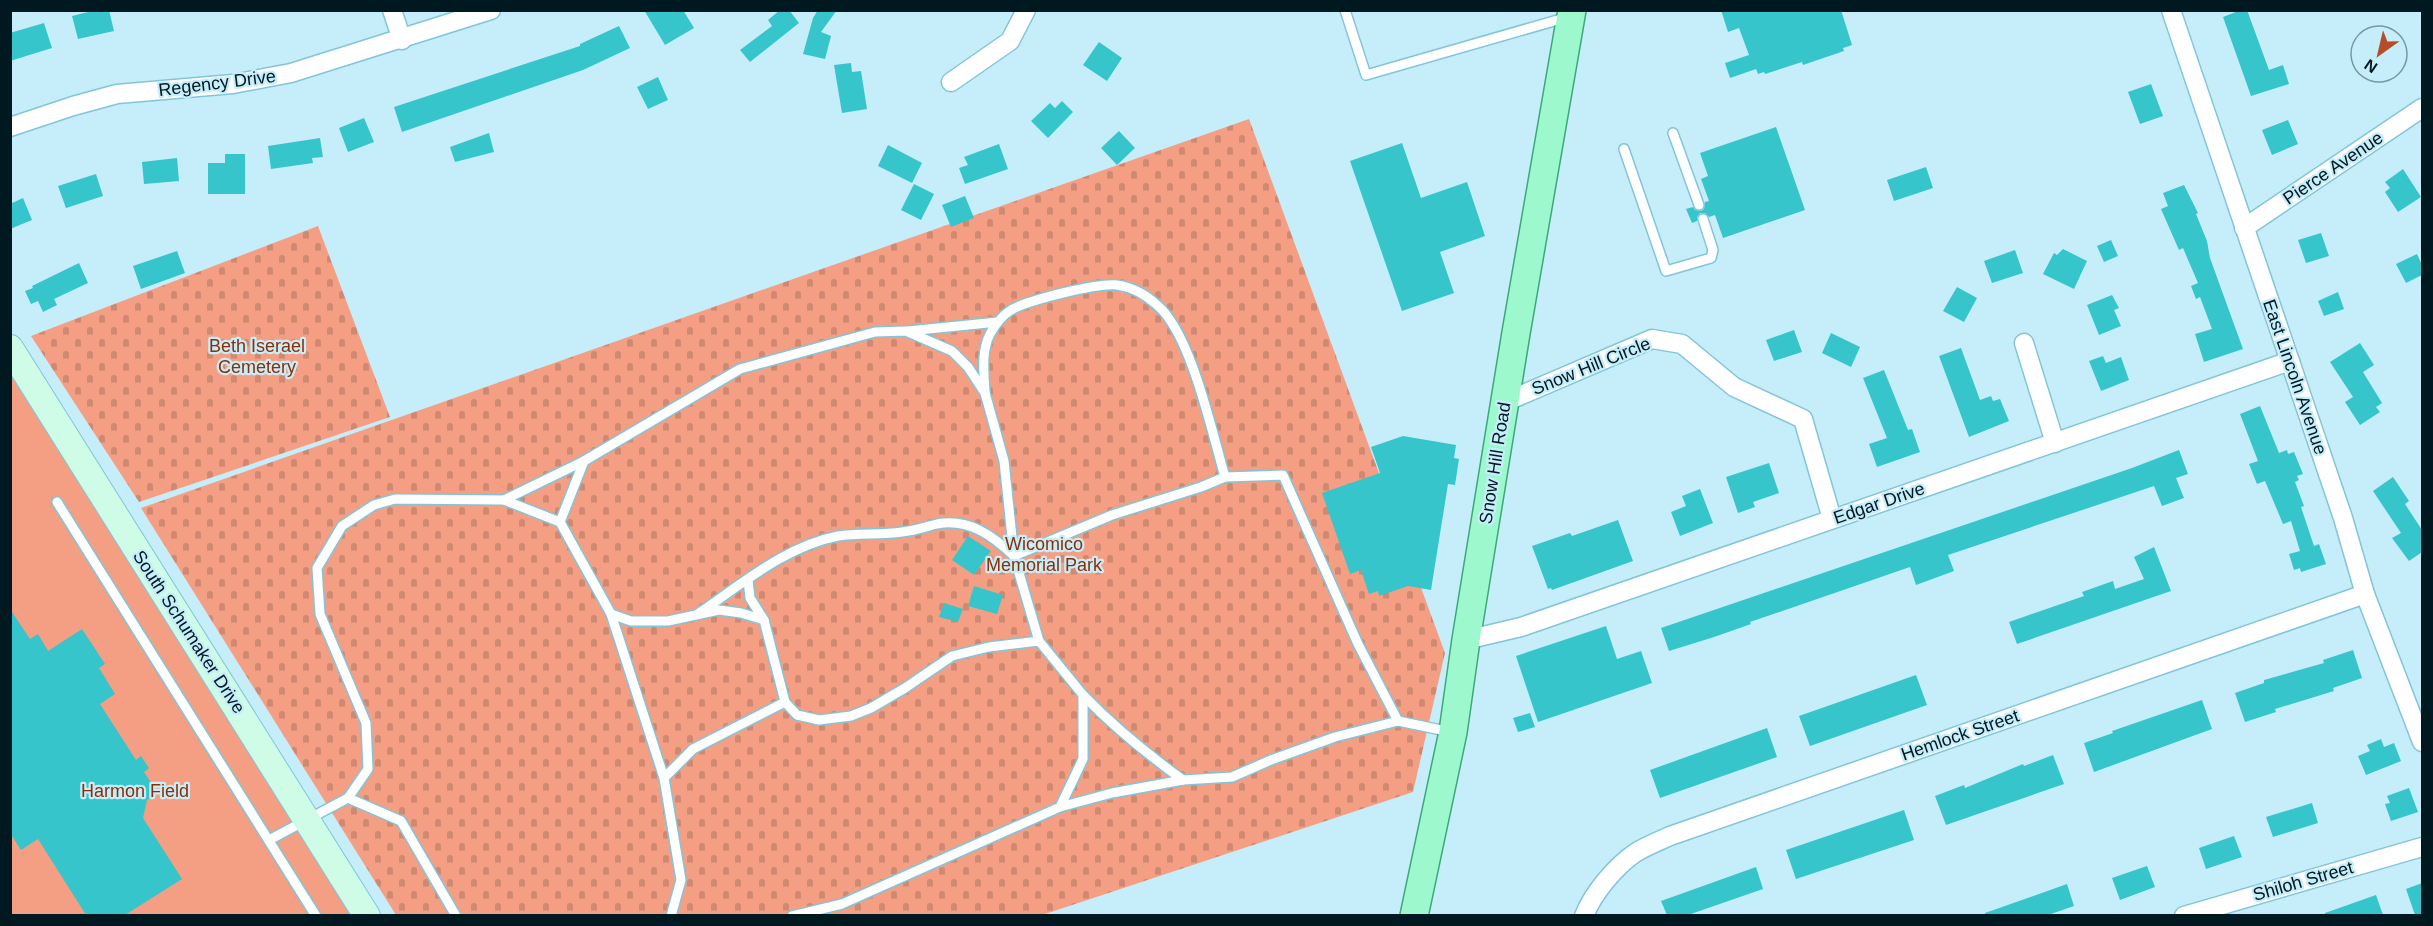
<svg xmlns="http://www.w3.org/2000/svg" width="2433" height="926" font-family="Helvetica,sans-serif">
  <style>
    .cemetery { fill: url(#cemetery-stones) }
    .green { fill: #f49f83 }
    .building { fill: #36c5cb }
    .lines { fill: none; stroke-linecap: round; stroke-linejoin: round }
    .lane-casing { stroke: #82c5d9; stroke-width: 12 }
    .street-casing { stroke: #82c5d9; stroke-width: 21 }
    .secondary-casing { stroke: #82c5d9; stroke-width: 28 }
    .primary-casing { stroke: #3ba87a; stroke-width: 30 }
    .lane { stroke: #fff; stroke-width: 9 }
    .street { stroke: #fff; stroke-width: 18 }
    .secondary { stroke: #cefce6; stroke-width: 26 }
    .primary { stroke: #9df9cd; stroke-width: 27 }
    .labels { text-anchor: middle; stroke-width: 4.5; stroke-linejoin: round; paint-order: stroke }
    .street-label { font-size: 18px; fill: #001920; stroke: #c6edfa }
    .park-label { font-size: 18px; fill: #902d02; stroke: #c6edfa }
  </style>
  <defs>
    <pattern id="cemetery-stones" width="16" height="16" patternUnits="userSpaceOnUse" patternTransform="scale(1.5)"><rect width="16" height="16" fill="#f49f83"/><path d="M2 7V4a2 2 0 0 1 4 0v3zM10 15v-3a2 2 0 0 1 4 0v3z" fill="#cf8871"/></pattern>
  </defs>
  <rect width="100%" height="100%" fill="#c6edfa"/>
  <!-- cemetery -->
  <g class="cemetery">
    <polygon points="1249,119 1445,653 1413,792 1042,915 396,915 141,508"/>
    <polygon points="318,226 390,417 139,502 31,336"/>
  </g>
  <!-- green -->
  <polygon class="green" points="11,368 363,915 11,915"/>
  <!-- building -->
  <g class="building">
    <polygon points="96,10 109,10 114,31 78,39 72,16"/>
    <polygon points="644,10 683,10 694,28 665,45"/>
    <polygon points="780,10 789,10 799,23 750,62 740,50 772,26 768,20"/>
    <polygon points="818,10 837,10 821,32 831,36 825,59 803,54 813,18"/>
    <polygon points="1721,10 1841,10 1852,45 1843,48 1844,51 1803,65 1802,62 1765,74 1764,72 1758,74 1756,69 1730,78 1725,63 1749,55 1739,28 1728,32"/>
    <polygon points="2241,10 2247,10 2269,70 2283,65 2289,84 2251,96 2223,17"/>
    <polygon points="44,23 52,48 10,61 10,33"/>
    <polygon points="619,26 630,48 583,70 402,132 394,107 580,46 580,44"/>
    <polygon points="1099,42 1122,58 1107,81 1083,65"/>
    <polygon points="851,63 852,72 861,71 867,109 842,113 834,65"/>
    <polygon points="658,77 668,100 648,109 637,87"/>
    <polygon points="2151,84 2163,116 2140,124 2128,92"/>
    <polygon points="1062,101 1073,112 1048,138 1031,121 1050,103 1055,108"/>
    <polygon points="364,118 374,142 348,152 339,128"/>
    <polygon points="2288,120 2298,144 2272,155 2262,130"/>
    <polygon points="1776,127 1805,210 1723,238 1715,215 1709,217 1705,213 1700,213 1697,217 1697,221 1692,223 1686,209 1693,207 1695,210 1701,211 1704,209 1705,202 1709,201 1701,179 1708,176 1700,153"/>
    <polygon points="1119,131 1135,148 1117,165 1101,148"/>
    <polygon points="489,133 494,152 455,162 450,147"/>
    <polygon points="320,138 323,157 312,158 313,163 271,169 268,146"/>
    <polygon points="1402,143 1421,198 1467,182 1485,236 1440,252 1454,293 1402,311 1350,161"/>
    <polygon points="999,144 1008,169 965,184 959,168 968,165 964,157"/>
    <polygon points="888,145 922,163 912,183 878,166"/>
    <polygon points="225,154 245,154 245,194 208,194 208,163 225,163"/>
    <polygon points="177,158 179,181 144,184 142,162"/>
    <polygon points="1926,167 1933,188 1894,201 1887,180"/>
    <polygon points="2403,169 2421,197 2398,212 2385,192 2390,188 2385,182"/>
    <polygon points="96,174 103,196 66,208 58,186"/>
    <polygon points="914,184 934,194 921,220 901,210"/>
    <polygon points="2184,185 2198,213 2196,214 2207,241 2210,258 2243,349 2204,362 2195,334 2212,329 2200,297 2196,299 2191,286 2198,283 2183,248 2179,250 2161,209 2168,206 2163,193"/>
    <polygon points="965,196 974,218 951,227 942,205"/>
    <polygon points="23,198 32,220 10,229 10,204"/>
    <polygon points="2321,233 2329,256 2306,263 2298,240"/>
    <polygon points="2111,240 2118,256 2104,262 2097,246"/>
    <polygon points="2063,249 2087,261 2074,289 2043,274 2054,253 2057,255"/>
    <polygon points="2015,250 2023,273 1992,283 1984,261"/>
    <polygon points="177,251 185,273 141,289 133,266"/>
    <polygon points="2417,254 2422,265 2422,275 2406,283 2396,264"/>
    <polygon points="79,263 88,283 54,299 57,305 43,312 38,301 31,304 25,291 33,288 32,286"/>
    <polygon points="1957,287 1977,298 1964,322 1943,311"/>
    <polygon points="2338,292 2344,309 2324,316 2318,301"/>
    <polygon points="2112,295 2119,308 2114,310 2121,326 2099,335 2087,305"/>
    <polygon points="1794,330 1802,352 1774,361 1766,340"/>
    <polygon points="1831,333 1860,347 1851,367 1822,353"/>
    <polygon points="2360,343 2374,365 2363,372 2382,403 2376,407 2380,412 2360,425 2345,402 2353,397 2330,362"/>
    <polygon points="1961,348 1980,400 1991,396 1993,401 2000,399 2009,421 1969,437 1939,356"/>
    <polygon points="2103,356 2106,363 2121,357 2129,380 2101,391 2089,361"/>
    <polygon points="1884,370 1908,430 1912,429 1920,452 1877,467 1869,444 1887,438 1863,378"/>
    <polygon points="2260,406 2279,453 2287,450 2288,454 2294,452 2303,474 2297,476 2299,480 2295,482 2304,506 2301,507 2314,546 2319,544 2326,564 2301,572 2300,568 2294,570 2289,554 2300,551 2291,521 2283,524 2265,481 2257,484 2249,464 2258,461 2240,414"/>
    <polygon points="1403,436 1456,445 1454,458 1459,459 1455,485 1448,484 1431,590 1408,586 1379,596 1378,591 1369,594 1361,570 1350,574 1322,493 1380,473 1371,447"/>
    <polygon points="2179,450 2188,474 2176,478 2184,498 2162,506 2154,486 1948,555 1954,571 1916,585 1910,567 1750,622 1751,624 1714,637 1669,651 1661,628 2132,468"/>
    <polygon points="1769,463 1779,493 1753,502 1755,507 1738,513 1726,477"/>
    <polygon points="2393,477 2409,501 2405,504 2422,530 2422,552 2409,561 2392,538 2401,533 2373,491"/>
    <polygon points="1700,489 1713,523 1680,536 1671,512 1686,506 1682,496"/>
    <polygon points="1618,520 1633,561 1552,590 1551,588 1548,589 1532,546 1570,533 1572,536"/>
    <polygon points="968,536 991,551 974,575 952,560"/>
    <polygon points="2154,547 2171,591 2017,644 2009,622 2084,596 2082,592 2113,581 2115,589 2144,579 2134,557"/>
    <polygon points="974,586 1003,595 997,614 968,606"/>
    <polygon points="944,603 963,609 958,622 939,617"/>
    <polygon points="10,609 30,639 38,634 48,651 82,629 105,664 99,668 115,694 100,704 136,760 141,756 149,768 144,772 158,793 147,800 143,818 182,879 125,915 86,915 38,839 21,850 10,833"/>
    <polygon points="1606,626 1617,659 1641,651 1652,683 1538,722 1516,656"/>
    <polygon points="2353,650 2362,678 2333,688 2334,691 2275,709 2276,712 2245,722 2235,693 2264,683 2264,680 2324,663 2323,660"/>
    <polygon points="1916,675 1927,705 1810,746 1799,716"/>
    <polygon points="2202,700 2212,729 2094,772 2084,743 2113,733 2112,731"/>
    <polygon points="1530,713 1535,727 1518,732 1513,718"/>
    <polygon points="1767,728 1777,757 1660,798 1650,770"/>
    <polygon points="2381,739 2384,747 2394,743 2401,761 2366,775 2358,756 2370,751 2367,745"/>
    <polygon points="2053,755 2064,784 1946,825 1935,796 1964,785 1965,788 2023,764 2024,766"/>
    <polygon points="2409,788 2418,812 2391,821 2385,804 2390,803 2387,796"/>
    <polygon points="2312,803 2318,823 2273,837 2266,817"/>
    <polygon points="1904,810 1914,840 1796,879 1786,850"/>
    <polygon points="2234,836 2242,857 2206,869 2199,848"/>
    <polygon points="2147,866 2155,887 2120,900 2112,878"/>
    <polygon points="1756,867 1763,889 1688,915 1667,915 1661,901"/>
    <polygon points="2422,883 2422,915 2415,915 2406,889"/>
    <polygon points="2067,884 2074,906 2048,915 1986,915 1985,913"/>
    <polygon points="2376,895 2383,915 2325,915 2325,913"/>
  </g>
  <g class="lines">
    <!-- lane casing -->
    <g class="lane-casing">
      <g id="lane">
        <polyline points="1345,10 1366,75 1568,17"/>
        <polyline points="1673,133 1699,205"/>
        <polyline points="1624,149 1666,271 1711,258 1713,250 1703,219"/>
        <polyline points="908,331 998,322"/>
        <path d="M 985,392 C 984,373 981,351 990,334 C 995,325 1003,315 1011,310 C 1028,300 1097,283 1117,285 C 1132,287 1146,295 1157,305 C 1191,333 1212,433 1225,477"/>
        <polyline points="584,461 560,522 611,614 664,778 681,880 671,916"/>
        <polyline points="504,500 560,522"/>
        <polyline points="57,502 316,916"/>
        <polyline points="748,580 750,598 764,620"/>
        <path d="M 699,613 C 742,584 786,546 838,536 C 859,533 881,535 902,532 C 914,531 925,527 937,524 C 969,518 993,536 1014,556 L 1112,515 L 1201,487 L 1225,477 L 1283,475 L 1358,644 L 1398,721"/>
        <polyline points="611,614 631,621 668,621 719,610 741,613 764,620 785,702 693,749 664,778"/>
        <path d="M 1083,695 C 1114,727 1147,754 1183,780"/>
        <polyline points="785,702 797,715 819,720 851,716 871,708 905,688 952,656 989,647 1039,641 1083,695 1083,759 1060,807 842,904 792,916"/>
        <polyline points="1060,807 1112,793 1183,780 1232,777 1271,760 1335,737 1398,721 1451,732"/>
        <polyline points="269,840 348,798"/>
        <polyline points="456,916 401,821 348,798 368,769 366,723 320,614 317,568 342,526 374,505 395,499 504,500 584,461 740,369 875,332 906,331 952,351 968,367 985,393 1004,461 1014,556 1039,641"/>
      </g>
    </g>
    <!-- street casing -->
    <g class="street-casing">
      <g id="street">
        <polyline points="392,10 402,40"/>
        <polyline points="2171,10 2343,518 2365,594 2422,742"/>
        <polyline points="951,82 1010,41 1026,10"/>
        <polyline points="10,127 73,106 117,94 233,84 291,73 491,10"/>
        <polyline points="2244,228 2422,108"/>
        <polyline points="2024,343 2055,443"/>
        <polyline points="1505,402 1652,339 1682,344 1734,387 1803,419 1832,519"/>
        <polyline points="1466,640 1521,627 2290,361"/>
        <path d="M 1584,916 C 1593,893 1615,867 1635,853 C 1646,846 1659,841 1670,836 L 2365,594"/>
        <polyline points="2184,916 2422,847"/>
      </g>
    </g>
    <!-- secondary casing -->
    <g class="secondary-casing">
      <polyline id="secondary" points="10,348 367,916"/>
    </g>
    <!-- primary casing -->
    <g class="primary-casing">
      <polyline id="primary" points="1414,916 1453,732 1466,640 1516,333 1572,10"/>
    </g>
    <!-- lane -->
    <use href="#lane" class="lane"/>
    <!-- street -->
    <use href="#street" class="street"/>
    <!-- secondary -->
    <use href="#secondary" class="secondary"/>
    <!-- primary -->
    <use href="#primary" class="primary"/>
  </g>
  <g class="labels">
    <!-- street labels -->
    <g class="street-label">
      <text transform="translate(217 83) rotate(-7)" y="6">Regency Drive</text>
      <text transform="translate(2333 168) rotate(-34)" y="6">Pierce Avenue</text>
      <text transform="translate(1591 366) rotate(-22)" y="6">Snow Hill Circle</text>
      <text transform="translate(2295 377) rotate(71)" y="6">East Lincoln Avenue</text>
      <text transform="translate(1495 463) rotate(-81)" y="6">Snow Hill Road</text>
      <text transform="translate(1879 503) rotate(-19)" y="6">Edgar Drive</text>
      <text transform="translate(189 632) rotate(57)" y="6">South Schumaker Drive</text>
      <text transform="translate(1960 735) rotate(-19)" y="6">Hemlock Street</text>
      <text transform="translate(2303 881) rotate(-16)" y="6">Shiloh Street</text>
    </g>
    <!-- park labels -->
    <g class="park-label">
      <text x="257" y="352">Beth Iserael<tspan x="257" dy="21">Cemetery</tspan></text>
      <text x="1044" y="550">Wicomico<tspan x="1044" dy="21">Memorial Park</tspan></text>
      <text x="135" y="797">Harmon Field</text>
    </g>
  </g>
  <!-- border -->
  <rect width="2433" height="926" fill="none" stroke="#001920" stroke-width="24"/>
  <!-- north arrow -->
  <g transform="translate(2379 54) rotate(214)"><circle r="28" fill="#c6edfa" stroke="#7798a3" stroke-width="1.5"/>
  <path d="M0-4.5L10 22L0 15L-10 22Z" fill="#b44d29"/>
  <text y="-9" font-size="16" font-weight="bold" text-anchor="middle" fill="#001920">N</text>
  </g>
</svg>
